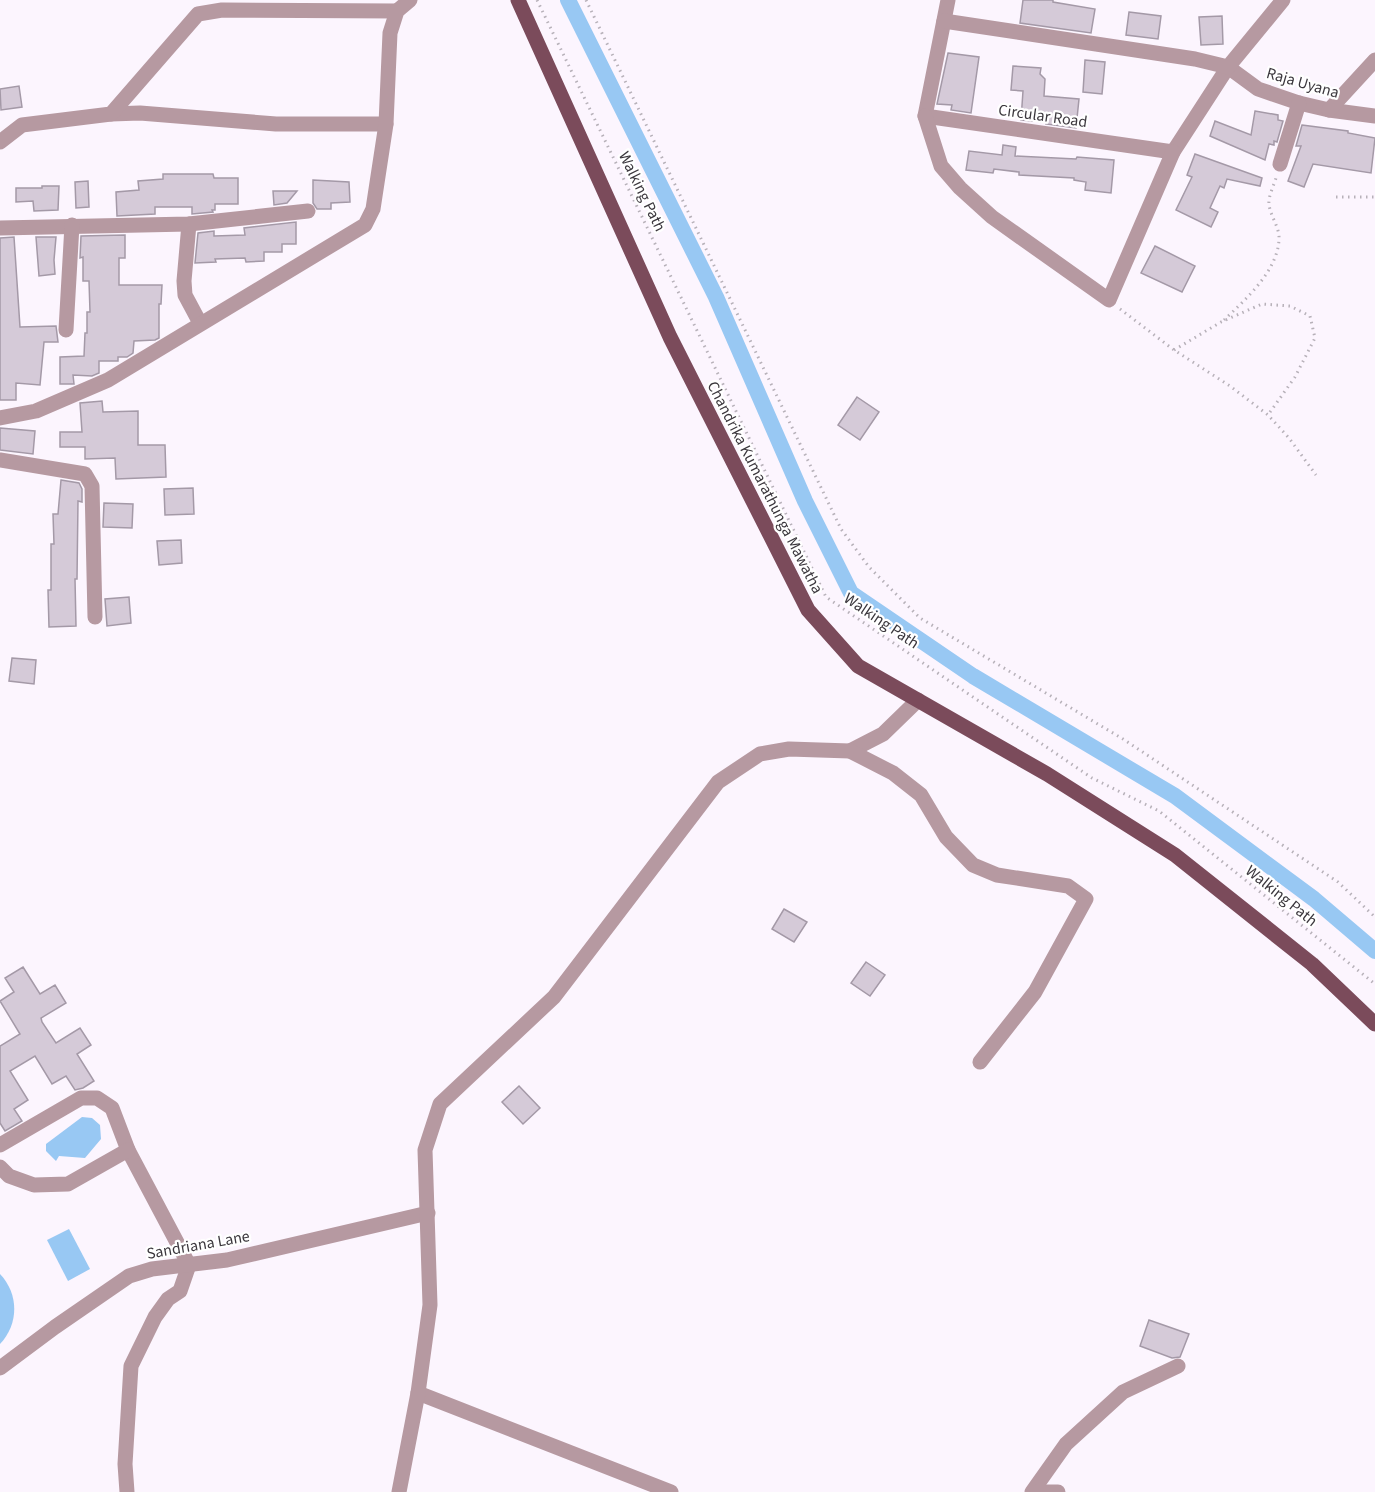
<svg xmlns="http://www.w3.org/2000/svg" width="1375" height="1492" font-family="'Source Sans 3',sans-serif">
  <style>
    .water { fill: #98c8f3 }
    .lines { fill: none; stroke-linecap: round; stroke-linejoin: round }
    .canal { stroke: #98c8f3; stroke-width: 16 }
    .building { fill: #d5cad8; stroke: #a499a7; stroke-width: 1.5 }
    .path { stroke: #b7b1b9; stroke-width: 3; stroke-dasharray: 1.5 4.5; stroke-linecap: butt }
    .minor { stroke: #b699a1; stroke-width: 15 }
    .major { stroke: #7b4b5b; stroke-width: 15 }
    .labels { text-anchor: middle; stroke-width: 4.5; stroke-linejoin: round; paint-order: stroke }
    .street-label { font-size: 16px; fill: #3b373d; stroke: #fff }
  </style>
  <rect width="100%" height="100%" fill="#fcf5fe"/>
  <!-- water -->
  <g class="water">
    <polygon points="82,1117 92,1118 100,1125 101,1139 85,1158 59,1156 56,1161 46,1151 46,1144"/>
    <polygon points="69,1229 90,1269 68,1281 47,1240"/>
    <path d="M 0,1274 C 19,1294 19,1324 0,1344 Z"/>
  </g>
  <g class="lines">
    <!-- canal -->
    <polyline class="canal" points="568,0 716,297 805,501 851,593 973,676 1175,796 1314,899 1375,951"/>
  </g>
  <!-- building -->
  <g class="building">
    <polygon points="1023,0 1053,0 1053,2 1095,9 1091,33 1020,23"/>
    <polygon points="1129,12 1161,16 1158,39 1126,35"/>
    <polygon points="1222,16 1223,44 1201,45 1199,17"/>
    <polygon points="948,53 979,57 971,113 951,110 952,105 937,104"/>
    <polygon points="1085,60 1105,62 1102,94 1083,92"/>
    <polygon points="1013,66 1041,68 1040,74 1045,79 1044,96 1079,99 1076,128 1046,124 1047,122 1021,120 1023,91 1011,90"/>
    <polygon points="19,86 22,107 1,110 0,89"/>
    <polygon points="1255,111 1278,115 1278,120 1283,121 1277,142 1274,141 1274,145 1269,144 1265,160 1210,136 1215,121 1251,135"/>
    <polygon points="1302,125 1348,131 1348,133 1375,138 1371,173 1313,164 1304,187 1288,181 1301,146 1296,146"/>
    <polygon points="1003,145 1016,147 1015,156 1076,159 1077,157 1114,160 1111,193 1085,190 1086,182 1074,180 1074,178 1019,175 1019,172 994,169 993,173 966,170 969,151 1002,155"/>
    <polygon points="1195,154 1262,178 1260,186 1227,179 1224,188 1220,186 1210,208 1218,212 1211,227 1176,210 1192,177 1187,175"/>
    <polygon points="163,174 213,174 214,178 238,178 238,204 215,204 215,210 212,210 213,212 192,214 192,207 155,207 155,214 117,216 116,192 139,190 138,181 163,179"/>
    <polygon points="313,180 349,182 350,202 331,203 331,209 317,209 313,203"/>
    <polygon points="88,181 89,207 76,208 75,182"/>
    <polygon points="42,186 59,186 58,210 34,211 33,201 16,202 16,188 42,188"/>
    <polygon points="273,191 297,191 287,203 274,205"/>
    <polygon points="296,222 296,244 282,244 282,252 264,252 264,261 246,262 245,258 215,259 216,262 195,263 198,233 214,231 214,236 245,235 244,228"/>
    <polygon points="125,235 125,258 119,258 119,285 162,285 161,304 159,304 159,338 155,340 134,341 133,353 127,357 118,357 118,361 99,361 99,373 92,376 73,375 74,384 60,384 60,357 84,356 85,333 87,333 87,312 90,312 89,281 83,281 83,257 80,258 81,236"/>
    <polygon points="14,237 20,327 56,326 58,342 44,342 40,385 16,383 16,400 0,400 0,238"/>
    <polygon points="36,237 56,237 54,260 55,274 39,276"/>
    <polygon points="1155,246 1195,266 1182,292 1141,273"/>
    <polygon points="857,397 879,412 860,440 838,425"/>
    <polygon points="102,401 103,412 138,411 138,445 165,445 166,477 116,479 115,458 85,459 85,447 60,447 60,432 82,432 80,403"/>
    <polygon points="0,428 35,431 33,454 0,450"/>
    <polygon points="61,480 79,483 82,489 82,502 78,501 77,579 75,579 76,626 49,627 48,590 51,590 51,544 54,544 53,514 58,514"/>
    <polygon points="193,488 194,514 165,515 164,489"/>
    <polygon points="104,503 133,504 132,528 103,527"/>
    <polygon points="181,540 182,563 159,565 157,541"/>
    <polygon points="129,597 131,623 107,626 105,599"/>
    <polygon points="12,658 36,660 34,684 9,681"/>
    <polygon points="784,909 807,922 794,942 772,929"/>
    <polygon points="866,962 885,975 870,996 851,983"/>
    <polygon points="23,967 40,994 55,985 66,1003 41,1018 42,1022 56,1043 80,1028 91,1045 77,1054 94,1081 83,1088 75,1090 66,1076 52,1084 35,1056 10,1071 28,1100 14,1109 22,1121 5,1131 0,1123 0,1046 20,1034 0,1001 14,992 5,978"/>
    <polygon points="519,1086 540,1108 523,1124 502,1102"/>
    <polygon points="1149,1320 1189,1334 1180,1357 1172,1358 1140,1346"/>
  </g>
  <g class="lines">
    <!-- path -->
    <g class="path">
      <polyline points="537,0 826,597 1092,778 1159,811 1375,984"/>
      <polyline points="586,0 841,529 869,567 920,618 1123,739 1338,882 1375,917"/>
      <polyline points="1336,197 1375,197"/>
      <polyline points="1120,309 1174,350 1230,386 1268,415 1289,438 1316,475"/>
      <path d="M 1224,320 C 1246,299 1280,269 1279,236 C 1278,225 1270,215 1269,204 C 1268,197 1274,185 1276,178"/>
      <polyline points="1174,350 1221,322 1262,304 1290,306 1310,316 1315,338 1295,377 1268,415"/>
    </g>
    <!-- minor -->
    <g class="minor">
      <polyline points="948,0 925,116 1173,152 1228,67 1258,89 1299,103 1329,110 1375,116"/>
      <polyline points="944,21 1195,59 1228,67 1283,0"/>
      <polyline points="1329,110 1375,60"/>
      <polyline points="111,114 140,113 276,124 386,124"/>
      <polyline points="925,116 941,166 960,188 992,217 1109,300 1173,152"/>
      <polyline points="0,142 22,125 111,114 198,14 222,10 397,11"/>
      <polyline points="1280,164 1299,103"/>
      <polyline points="189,224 184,281 185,295 200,323"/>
      <polyline points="0,228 189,224 308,211"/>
      <polyline points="66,330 72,225"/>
      <polyline points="0,418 36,411 108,380 365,225 373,209 386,124 390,33 397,11 410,0"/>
      <polyline points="0,460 85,474 92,486 95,617"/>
      <polyline points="850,751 883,734 918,700"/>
      <polyline points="0,1145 81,1098 97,1098 112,1108 128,1150 189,1265 180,1291 168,1299 155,1317 131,1366 125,1464 127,1492"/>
      <polyline points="0,1167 9,1176 34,1185 68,1184 128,1150"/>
      <polyline points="0,1368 55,1327 129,1276 152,1269 227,1260 428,1213"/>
      <polyline points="418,1393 671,1492"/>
      <polyline points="399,1492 418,1393 430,1305 425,1150 440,1104 554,997 718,782 760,754 789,749 850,751 893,773 921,795 946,837 973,865 997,875 1068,886 1086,899 1035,992 980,1062"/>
      <polyline points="1032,1492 1066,1444 1123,1392 1178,1366"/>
      <polyline points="1037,1492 1058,1492"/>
    </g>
    <!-- major -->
    <polyline class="major" points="518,0 670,337 808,610 858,666 1047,774 1175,855 1312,964 1375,1024"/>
  </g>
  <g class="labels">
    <!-- street labels -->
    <g class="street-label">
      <text transform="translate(1303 82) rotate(16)" y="6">Raja Uyana</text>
      <text transform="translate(1043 115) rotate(8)" y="6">Circular Road</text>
      <text transform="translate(643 191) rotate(64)" y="6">Walking Path</text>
      <text transform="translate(766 487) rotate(63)" y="6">Chandrika Kumarathunga Mawatha</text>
      <text transform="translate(882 620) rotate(34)" y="6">Walking Path</text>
      <text transform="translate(1282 895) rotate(39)" y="6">Walking Path</text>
      <text transform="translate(198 1244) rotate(-10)" y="6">Sandriana Lane</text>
    </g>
  </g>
</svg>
